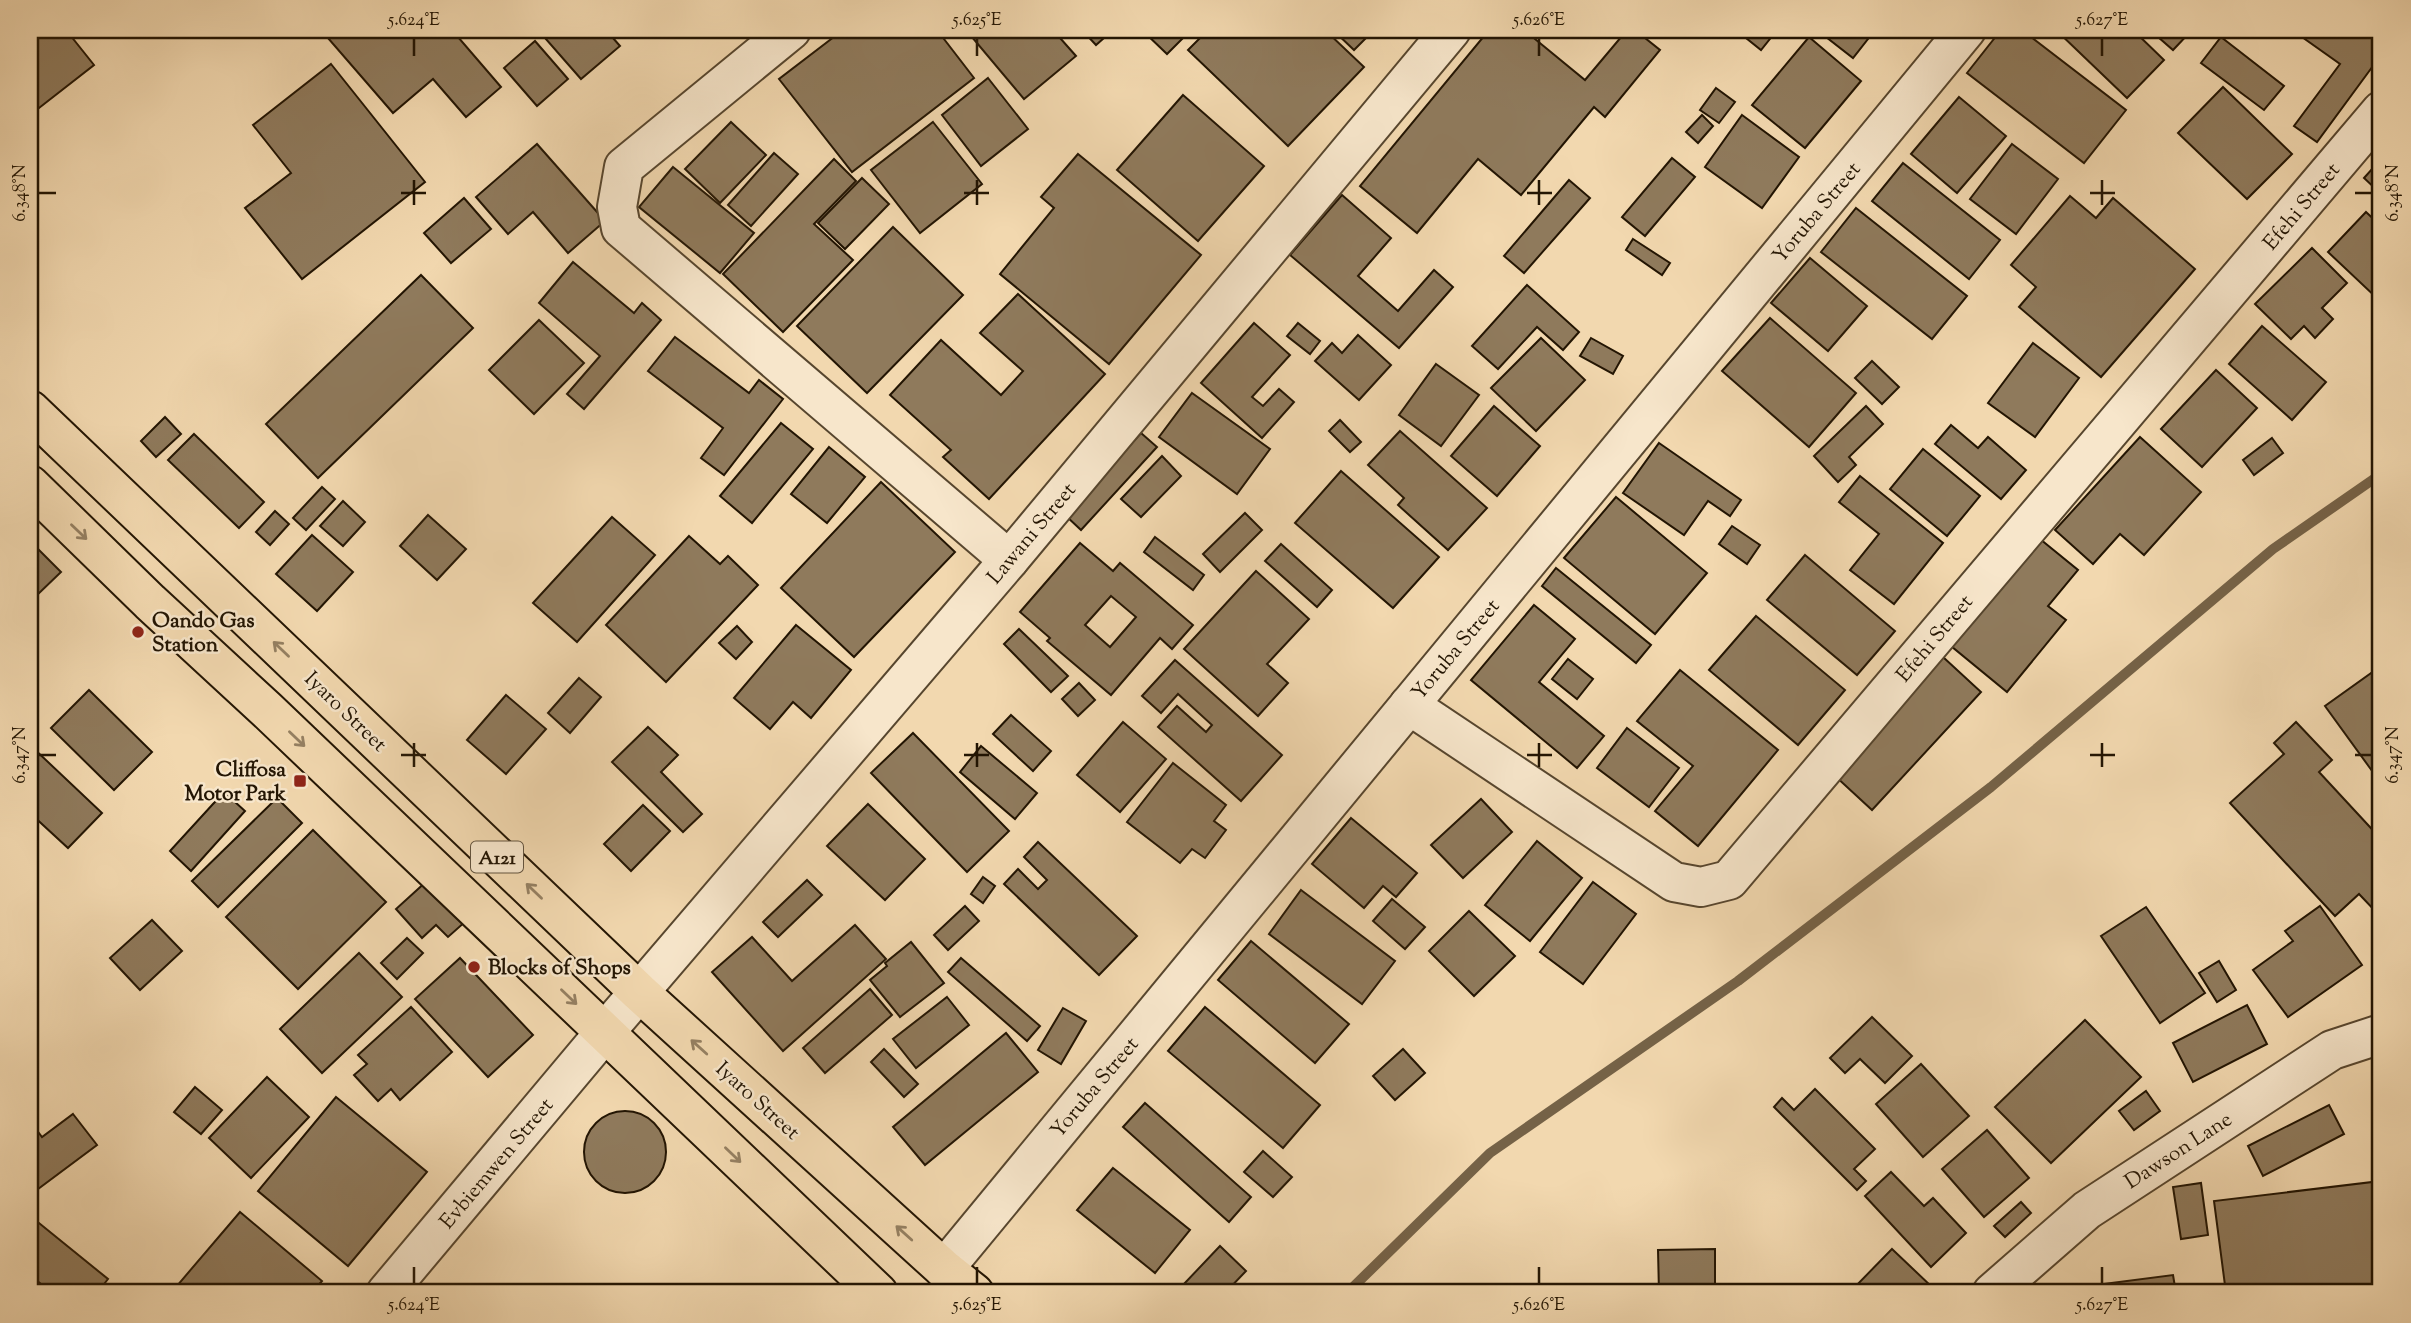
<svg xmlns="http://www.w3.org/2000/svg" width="2411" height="1323" font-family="'Sorts Mill Goudy',serif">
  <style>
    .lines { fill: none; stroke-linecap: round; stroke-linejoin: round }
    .stream { stroke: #756247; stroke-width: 10 }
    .building { fill: #8f7a5c; stroke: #231503; stroke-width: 2; fill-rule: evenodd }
    .minor-casing { stroke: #57462e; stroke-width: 42 }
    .highway-casing { stroke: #231503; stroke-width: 42 }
    .minor { stroke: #f7e6cb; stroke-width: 38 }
    .highway { stroke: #f2d8af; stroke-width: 38 }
    .oneway { stroke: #958062 }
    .ticks { fill: none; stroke: #231503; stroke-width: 2.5 }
    .poi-dot { fill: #8f2418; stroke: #f7e6cb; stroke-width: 2.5 }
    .labels { text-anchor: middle; stroke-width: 5; stroke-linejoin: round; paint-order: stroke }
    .shield { fill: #f7e6cb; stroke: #63543f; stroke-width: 2 }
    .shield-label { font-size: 19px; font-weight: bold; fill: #231503 }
    .street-label { font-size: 21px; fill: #231503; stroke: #f7e6cb }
    .poi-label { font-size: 21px; font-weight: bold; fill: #231503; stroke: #f7e6cb; text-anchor: start }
    .neatline { fill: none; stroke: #231503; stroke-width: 2.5 }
    .ticks-label { font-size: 18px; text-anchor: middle; fill: #231503 }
  </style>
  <rect width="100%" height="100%" fill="#f2d8af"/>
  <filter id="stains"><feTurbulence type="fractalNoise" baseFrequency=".00286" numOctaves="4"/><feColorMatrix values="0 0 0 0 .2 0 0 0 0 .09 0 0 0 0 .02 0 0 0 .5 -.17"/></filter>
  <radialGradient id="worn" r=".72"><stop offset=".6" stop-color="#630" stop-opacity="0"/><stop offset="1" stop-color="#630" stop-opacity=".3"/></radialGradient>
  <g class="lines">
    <!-- stream -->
    <polyline class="stream" points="1347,1293 1490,1153 1738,981 1991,787 2273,549 2381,474"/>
  </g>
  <!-- building -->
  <g class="building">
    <polygon points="30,30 66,30 94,65 30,115"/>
    <polygon points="321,30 452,30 501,87 466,117 433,79 393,113"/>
    <polygon points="538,30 606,30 620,46 581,79"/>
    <polygon points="843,30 937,30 974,78 852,172 779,79"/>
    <polygon points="966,30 1053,30 1076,56 1024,99"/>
    <polygon points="1082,30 1113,30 1096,45"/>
    <polygon points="1144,30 1191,30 1167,54 1143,31"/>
    <polygon points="1208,30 1325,30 1364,67 1288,146 1188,50"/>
    <polygon points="1333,30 1374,30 1354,50"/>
    <polygon points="1489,30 1524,30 1585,80 1627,30 1635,30 1660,50 1605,117 1594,107 1521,195 1478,159 1417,233 1360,186"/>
    <polygon points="1736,30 1777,30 1761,50"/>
    <polygon points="1817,30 1875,30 1853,58"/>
    <polygon points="2001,30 2022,30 2126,110 2084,163 1967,73"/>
    <polygon points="2056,30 2133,30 2164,60 2127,98"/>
    <polygon points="2150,30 2192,30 2173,50"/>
    <polygon points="2307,30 2381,30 2381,55 2317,142 2294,126 2340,64 2302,37"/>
    <polygon points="1809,37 1861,81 1805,148 1752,105"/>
    <polygon points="2221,37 2284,86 2264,110 2201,63"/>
    <polygon points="535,41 568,79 537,106 504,68"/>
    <polygon points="331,64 425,182 302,279 245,208 291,173 253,125"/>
    <polygon points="988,78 1028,129 981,166 942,115"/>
    <polygon points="2223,87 2292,154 2247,199 2178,133"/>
    <polygon points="1716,88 1735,102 1719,123 1700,110"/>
    <polygon points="1183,95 1264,166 1198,241 1117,170"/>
    <polygon points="1959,97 2006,136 1957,193 1911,154"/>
    <polygon points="1702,115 1713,126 1698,143 1686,132"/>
    <polygon points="1742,115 1799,157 1762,208 1705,167"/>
    <polygon points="731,122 766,155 720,203 685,169"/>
    <polygon points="933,122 982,184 920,233 871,170"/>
    <polygon points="537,144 605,221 568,253 533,212 508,234 476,197"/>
    <polygon points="2012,144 2058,179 2016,234 1970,199"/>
    <polygon points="774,153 798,174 751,226 728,205"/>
    <polygon points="1078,154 1201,255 1109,364 1000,274 1054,208 1041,197"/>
    <polygon points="1672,158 1695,177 1645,236 1622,217"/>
    <polygon points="834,159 856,181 814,224 853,260 783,332 723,274"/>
    <polygon points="2381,159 2381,194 2364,178"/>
    <polygon points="1903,163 2000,240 1969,279 1872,201"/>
    <polygon points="673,167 754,233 720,273 639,207"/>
    <polygon points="862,178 889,204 845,249 818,223"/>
    <polygon points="1569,180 1590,198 1524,273 1504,256"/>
    <polygon points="1342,195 1391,238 1358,276 1398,311 1434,270 1453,287 1399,348 1290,255"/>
    <polygon points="2070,196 2096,218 2113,198 2195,269 2101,377 2019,307 2036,287 2011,265"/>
    <polygon points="464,198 491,229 451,263 424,233"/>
    <polygon points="1856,208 1967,296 1932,339 1821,252"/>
    <polygon points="2366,212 2381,226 2381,302 2328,252"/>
    <polygon points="893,227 963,295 867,393 797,326"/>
    <polygon points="1633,239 1670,263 1662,275 1626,250"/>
    <polygon points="2312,248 2347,283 2322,308 2333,319 2315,338 2304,326 2291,339 2255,304"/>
    <polygon points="1810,258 1867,306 1828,351 1771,303"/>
    <polygon points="573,262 634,313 642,303 661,320 584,409 567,394 600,356 539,303"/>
    <polygon points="421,275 473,328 318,478 266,424"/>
    <polygon points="1527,285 1579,332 1563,350 1537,327 1498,369 1472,346"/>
    <polygon points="1018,294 1105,374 989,499 943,457 951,450 890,395 941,340 1001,395 1023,371 980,333"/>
    <polygon points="1770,318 1856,393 1809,447 1722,371"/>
    <polygon points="539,320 584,363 534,414 489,370"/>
    <polygon points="1254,323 1290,355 1252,397 1263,406 1279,389 1294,402 1262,438 1201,383"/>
    <polygon points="1298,323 1320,341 1310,354 1287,336"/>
    <polygon points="2262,326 2326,382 2292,420 2229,364"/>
    <polygon points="1358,335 1391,365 1359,400 1315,361 1332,343 1342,353"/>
    <polygon points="675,337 749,393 759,380 783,399 724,475 701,458 723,428 648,371"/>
    <polygon points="1541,338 1585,380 1536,431 1491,388"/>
    <polygon points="1591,338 1623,356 1613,374 1580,356"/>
    <polygon points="2033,343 2079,378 2035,437 1988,403"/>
    <polygon points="1872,361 1899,387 1882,404 1855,378"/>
    <polygon points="1436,364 1479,395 1441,446 1399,415"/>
    <polygon points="2216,370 2257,408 2202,467 2161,429"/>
    <polygon points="1192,393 1270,449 1237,494 1159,437"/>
    <polygon points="1494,406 1540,446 1497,496 1451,456"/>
    <polygon points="1866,406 1883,424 1849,457 1856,465 1838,482 1814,456"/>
    <polygon points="165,417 181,434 156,457 141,441"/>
    <polygon points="1340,420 1361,442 1350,452 1329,431"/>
    <polygon points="781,423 813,449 752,523 720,496"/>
    <polygon points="1951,425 1978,448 1988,437 2026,470 2001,499 1935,444"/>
    <polygon points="1400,431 1487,508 1448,550 1398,505 1404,498 1368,465"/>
    <polygon points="1141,433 1157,447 1081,530 1065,515"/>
    <polygon points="194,434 264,502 239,528 168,460"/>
    <polygon points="2140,437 2201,492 2144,555 2120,534 2093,564 2055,530"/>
    <polygon points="2272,438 2283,453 2254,475 2243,460"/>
    <polygon points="1659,443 1741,500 1730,516 1708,501 1684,535 1623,493"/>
    <polygon points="829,447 865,477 827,523 791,494"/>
    <polygon points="1923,449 1980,496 1947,536 1890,489"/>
    <polygon points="1162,456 1181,476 1141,517 1121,499"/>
    <polygon points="1341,471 1439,557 1393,608 1295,523"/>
    <polygon points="1860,476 1943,543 1894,604 1850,570 1879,534 1839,502"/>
    <polygon points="881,482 955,552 854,657 781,588"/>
    <polygon points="322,487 335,499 306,530 293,518"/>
    <polygon points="1616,497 1707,573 1655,634 1564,558"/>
    <polygon points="343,501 365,522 343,546 320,526"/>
    <polygon points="275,511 289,524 270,545 256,532"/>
    <polygon points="1245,513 1262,530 1220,572 1203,554"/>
    <polygon points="428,515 466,549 437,580 400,546"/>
    <polygon points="612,517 655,555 577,642 533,603"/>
    <polygon points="1732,526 1760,545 1747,564 1719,544"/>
    <polygon points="312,535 353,572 317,611 276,574"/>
    <polygon points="689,536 720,564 728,556 758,585 666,682 606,625"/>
    <polygon points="1155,537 1204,575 1193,590 1144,552"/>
    <polygon points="2040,539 2078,570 2048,606 2066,620 2007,692 1951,646"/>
    <polygon points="30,541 61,572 35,597 30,591"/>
    <path d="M 1080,543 L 1113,571 L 1120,563 L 1193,625 L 1172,649 L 1160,638 L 1111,695 L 1047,641 L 1050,638 L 1020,612 ZM 1111,596 L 1136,617 L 1110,647 L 1085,625 Z"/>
    <polygon points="1281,544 1332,590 1317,607 1265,561"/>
    <polygon points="1805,555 1895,631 1857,675 1767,600"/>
    <polygon points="1556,568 1651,645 1636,663 1542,586"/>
    <polygon points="1256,571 1309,619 1267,664 1288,683 1258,716 1184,649"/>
    <polygon points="1534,605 1575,639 1539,682 1604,736 1577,768 1471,680"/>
    <polygon points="1756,616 1845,690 1798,745 1709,670"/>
    <polygon points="796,625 851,670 811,718 793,702 770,729 734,698"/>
    <polygon points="737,626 752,642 736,659 719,643"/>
    <polygon points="1019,629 1068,676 1051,692 1004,644"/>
    <polygon points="1943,657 1981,692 1872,810 1834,775"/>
    <polygon points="1568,659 1593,679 1577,699 1552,679"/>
    <polygon points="1175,660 1282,755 1241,801 1158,727 1177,706 1206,732 1212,725 1178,694 1161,713 1142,696"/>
    <polygon points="2381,666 2381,771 2375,775 2325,706"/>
    <polygon points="1680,670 1778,750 1698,846 1655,811 1693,766 1637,721"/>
    <polygon points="579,678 601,697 570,733 548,713"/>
    <polygon points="1079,683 1095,700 1078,716 1062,699"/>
    <polygon points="89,690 152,752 114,790 51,728"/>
    <polygon points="506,695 546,729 506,774 467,740"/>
    <polygon points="1011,715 1051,751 1033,771 993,734"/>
    <polygon points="1123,722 1166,759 1120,812 1077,775"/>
    <polygon points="2296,722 2332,760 2319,772 2381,839 2381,873 2377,877 2381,882 2381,910 2377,913 2359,894 2335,916 2230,803 2284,754 2274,743"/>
    <polygon points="648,727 678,755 661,772 702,814 683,832 612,762"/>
    <polygon points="1627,728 1679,768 1649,807 1597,768"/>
    <polygon points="913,733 1009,831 967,872 871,773"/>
    <polygon points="30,745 102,813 68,848 30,813"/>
    <polygon points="981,746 1037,793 1015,819 960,772"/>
    <polygon points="1173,763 1226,805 1214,821 1226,830 1205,858 1192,849 1180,863 1127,822"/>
    <polygon points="224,792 245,811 191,871 170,851"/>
    <polygon points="277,798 302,823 218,907 192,881"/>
    <polygon points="1481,799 1512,832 1463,878 1431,845"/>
    <polygon points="868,804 925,859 885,900 827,846"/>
    <polygon points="643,805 670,831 631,871 604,844"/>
    <polygon points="1351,818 1417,873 1396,897 1383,886 1364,908 1312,864"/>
    <polygon points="313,830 386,902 298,989 226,917"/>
    <polygon points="1537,841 1582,878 1530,941 1485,905"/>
    <polygon points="1038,842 1137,936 1099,975 1004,884 1018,869 1038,889 1047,880 1024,857"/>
    <polygon points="983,877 995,886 983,903 971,894"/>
    <polygon points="428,880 466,921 448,937 436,925 422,938 396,909"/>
    <polygon points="807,880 822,895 778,937 763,922"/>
    <polygon points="1593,882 1636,914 1583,984 1540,952"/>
    <polygon points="1301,890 1395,961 1362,1004 1269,934"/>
    <polygon points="1392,899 1425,927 1405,949 1373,921"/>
    <polygon points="965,906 979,921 948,950 934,935"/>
    <polygon points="2320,906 2362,965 2288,1017 2253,970 2293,941 2285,931"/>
    <polygon points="2146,907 2205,993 2160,1023 2101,936"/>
    <polygon points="1469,911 1515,956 1474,996 1429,951"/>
    <polygon points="152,920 182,951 140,990 110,958"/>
    <polygon points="855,925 886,959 783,1051 712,972 752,937 792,981"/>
    <polygon points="407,938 423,953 397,979 381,963"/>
    <polygon points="1251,941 1349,1024 1315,1063 1218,980"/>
    <polygon points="911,942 944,983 900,1017 870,980 887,966 885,963"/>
    <polygon points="359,953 402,997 322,1073 280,1029"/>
    <polygon points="460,958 533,1035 488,1077 415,999"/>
    <polygon points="961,958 1040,1026 1027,1041 948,972"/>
    <polygon points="2219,961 2236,990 2217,1002 2199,973"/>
    <polygon points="870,989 892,1015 825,1073 803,1048"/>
    <polygon points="947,997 969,1025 916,1068 893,1039"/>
    <polygon points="2247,1005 2267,1044 2193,1082 2173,1043"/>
    <polygon points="411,1007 452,1052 400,1100 391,1089 378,1101 354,1075 367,1064 358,1055"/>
    <polygon points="1205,1007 1320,1105 1283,1148 1168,1051"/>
    <polygon points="1063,1008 1086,1021 1061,1064 1038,1050"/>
    <polygon points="1872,1017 1912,1056 1885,1083 1860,1059 1845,1073 1830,1058"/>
    <polygon points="2085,1020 2141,1077 2051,1163 1995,1107"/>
    <polygon points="1006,1033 1038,1072 925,1165 893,1127"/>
    <polygon points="884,1049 918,1084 904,1097 871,1062"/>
    <polygon points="1403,1049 1425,1073 1395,1100 1373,1076"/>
    <polygon points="1921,1064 1969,1116 1923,1157 1876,1104"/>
    <polygon points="267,1077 309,1117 251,1178 209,1138"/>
    <polygon points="195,1087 222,1110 201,1134 174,1112"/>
    <polygon points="1815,1089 1875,1149 1854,1169 1866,1181 1857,1190 1774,1107 1782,1098 1794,1110"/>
    <polygon points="2146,1091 2160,1111 2134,1130 2119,1111"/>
    <polygon points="336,1097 427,1172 348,1266 258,1191"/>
    <polygon points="1145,1103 1251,1197 1229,1222 1123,1127"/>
    <polygon points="2329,1105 2344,1134 2263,1176 2248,1146"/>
    <circle cx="625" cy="1152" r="41"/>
    <polygon points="73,1114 97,1145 30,1195 30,1133 36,1129 42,1137"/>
    <polygon points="1987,1130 2029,1178 1984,1217 1942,1169"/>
    <polygon points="1263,1151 1292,1177 1273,1197 1244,1172"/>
    <polygon points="1113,1168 1190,1230 1155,1273 1077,1210"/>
    <polygon points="1891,1172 1924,1206 1933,1198 1966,1233 1931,1267 1865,1196"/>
    <polygon points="2381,1181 2381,1293 2226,1293 2214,1201"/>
    <polygon points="2201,1183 2208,1235 2181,1239 2173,1187"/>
    <polygon points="2021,1202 2031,1213 2005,1237 1994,1226"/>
    <polygon points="240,1212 322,1281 312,1293 184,1293 176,1287"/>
    <polygon points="34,1219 108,1279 97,1293 52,1293 30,1275 30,1224"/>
    <polygon points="1220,1246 1246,1271 1225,1293 1192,1293 1183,1285"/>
    <polygon points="1715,1249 1715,1293 1659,1293 1658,1250"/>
    <polygon points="1892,1249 1932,1287 1926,1293 1849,1293"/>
    <polygon points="2173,1275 2176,1293 2042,1293 2042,1292"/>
    <polygon points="1772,1288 1784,1290 1783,1293 1771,1293"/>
  </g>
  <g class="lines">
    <!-- minor casing -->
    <g class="minor-casing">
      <g id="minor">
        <polyline points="791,30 624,167 617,207 621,228 1009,560"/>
        <polyline points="1409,705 1674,882 1701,887 1729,880 2381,111"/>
        <polyline points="944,1269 1966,30"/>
        <polyline points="386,1293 605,1032 1009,560 1451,30"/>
        <polyline points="1992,1293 2087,1210 2332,1050 2381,1034"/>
      </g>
    </g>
    <!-- highway casing -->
    <g class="highway-casing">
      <g id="highway">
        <polyline points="30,410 639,992 944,1269 974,1293"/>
        <polyline points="30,485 150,602 267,710 878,1293"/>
      </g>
    </g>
    <!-- minor -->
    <use href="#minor" class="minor"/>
    <!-- highway -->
    <use href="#highway" class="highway"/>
  </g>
  <!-- one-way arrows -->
  <defs><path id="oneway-shaft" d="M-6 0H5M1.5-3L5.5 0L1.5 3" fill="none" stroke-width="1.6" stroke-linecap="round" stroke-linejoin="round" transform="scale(1.75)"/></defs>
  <g class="oneway">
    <use href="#oneway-shaft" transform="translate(79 532) rotate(44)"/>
    <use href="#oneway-shaft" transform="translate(281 649) rotate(-136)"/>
    <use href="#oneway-shaft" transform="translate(297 739) rotate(44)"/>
    <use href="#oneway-shaft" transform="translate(534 891) rotate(-136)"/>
    <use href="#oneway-shaft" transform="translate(569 997) rotate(44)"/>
    <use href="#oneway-shaft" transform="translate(699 1047) rotate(-138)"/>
    <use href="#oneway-shaft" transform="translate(733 1155) rotate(44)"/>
    <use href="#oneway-shaft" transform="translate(904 1233) rotate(-138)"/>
  </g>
  <!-- ticks -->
  <path class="ticks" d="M 414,38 L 414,56M 977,38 L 977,56M 1539,38 L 1539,56M 2102,38 L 2102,56M 414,180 L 414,205M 977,180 L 977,205M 1539,180 L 1539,205M 2102,180 L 2102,205M 38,193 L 56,193M 401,193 L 426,193M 964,193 L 989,193M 1527,193 L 1552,193M 2090,193 L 2115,193M 2355,193 L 2372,193M 414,743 L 414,767M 977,743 L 977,767M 1539,743 L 1539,767M 2102,743 L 2102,767M 38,755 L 56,755M 401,755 L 426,755M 964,755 L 989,755M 1527,755 L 1552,755M 2090,755 L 2115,755M 2355,755 L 2372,755M 414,1267 L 414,1284M 977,1267 L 977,1284M 1539,1267 L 1539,1284M 2102,1267 L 2102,1284"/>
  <!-- markers -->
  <g class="poi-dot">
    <circle cx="138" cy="632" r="7"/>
    <rect x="293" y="774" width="14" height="14" rx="3.5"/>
    <circle cx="474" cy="967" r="7"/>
  </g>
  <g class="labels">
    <!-- shield labels -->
    <rect class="shield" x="471" y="841.5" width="52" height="31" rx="5"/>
    <g class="shield-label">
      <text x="497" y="864">A121</text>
    </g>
    <!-- street labels -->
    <g class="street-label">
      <text transform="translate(2301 206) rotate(-50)" y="7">Efehi Street</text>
      <text transform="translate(1816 212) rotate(-50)" y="7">Yoruba Street</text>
      <text transform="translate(1031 533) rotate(-50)" y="7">Lawani Street</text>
      <text transform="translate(1934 638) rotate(-50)" y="7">Efehi Street</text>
      <text transform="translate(1455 649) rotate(-50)" y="7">Yoruba Street</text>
      <text transform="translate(346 711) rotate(44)" y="7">Iyaro Street</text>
      <text transform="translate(1094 1087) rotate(-50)" y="7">Yoruba Street</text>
      <text transform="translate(758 1100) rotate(42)" y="7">Iyaro Street</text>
      <text transform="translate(2178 1150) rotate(-33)" y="7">Dawson Lane</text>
      <text transform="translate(496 1163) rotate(-50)" y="7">Evbiemwen Street</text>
    </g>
    <!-- poi labels -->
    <g class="poi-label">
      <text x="152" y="627">Oando Gas<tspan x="152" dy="24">Station</tspan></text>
      <text x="286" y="776" text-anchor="end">Cliffosa<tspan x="286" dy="24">Motor Park</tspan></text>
      <text x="488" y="974">Blocks of Shops</text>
    </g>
  </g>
  <!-- margin -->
  <rect width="2411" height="1323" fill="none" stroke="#f2d8af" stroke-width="77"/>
  <rect x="38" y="38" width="2334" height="1246" class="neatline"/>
  <g class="ticks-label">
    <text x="414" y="25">5.624°E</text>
    <text x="977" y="25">5.625°E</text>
    <text x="1539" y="25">5.626°E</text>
    <text x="2102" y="25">5.627°E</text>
    <text transform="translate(19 193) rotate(-90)" y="6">6.348°N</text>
    <text transform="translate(2392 193) rotate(-90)" y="6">6.348°N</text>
    <text transform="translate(19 755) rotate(-90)" y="6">6.347°N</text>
    <text transform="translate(2392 755) rotate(-90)" y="6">6.347°N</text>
    <text x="414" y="1310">5.624°E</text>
    <text x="977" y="1310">5.625°E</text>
    <text x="1539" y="1310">5.626°E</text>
    <text x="2102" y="1310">5.627°E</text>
  </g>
  <rect width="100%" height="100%" filter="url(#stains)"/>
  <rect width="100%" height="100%" fill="url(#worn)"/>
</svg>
